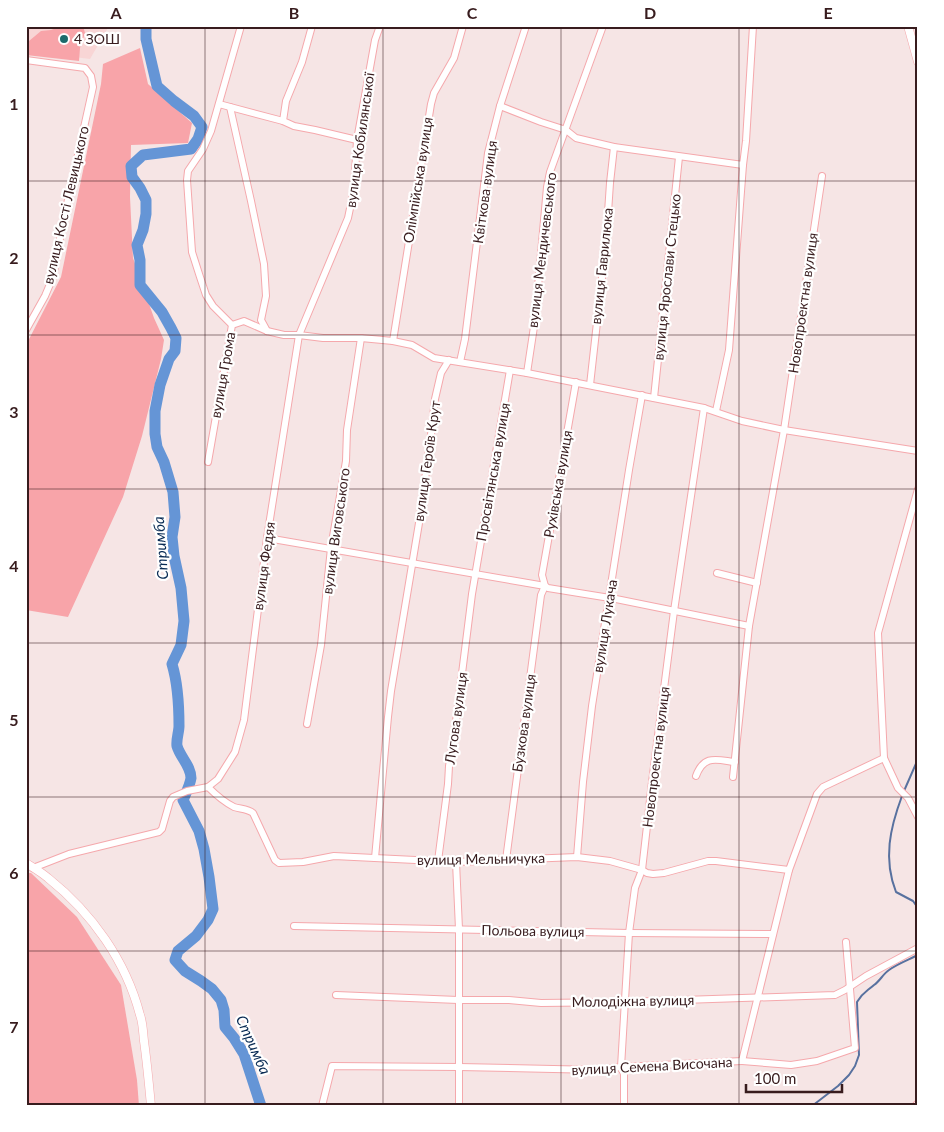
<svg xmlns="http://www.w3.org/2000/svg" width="944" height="1132" font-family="Lato,sans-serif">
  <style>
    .built { fill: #f8d5d5 }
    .green { fill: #f8a4a9 }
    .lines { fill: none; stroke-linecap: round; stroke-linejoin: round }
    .stream { stroke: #58719f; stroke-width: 2 }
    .river { stroke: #6595d6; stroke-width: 11 }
    .minor-casing { stroke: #f5a8ac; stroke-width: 8 }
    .major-casing { stroke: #f5a8ac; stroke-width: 9 }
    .minor { stroke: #fff; stroke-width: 6 }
    .major { stroke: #fff; stroke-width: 8 }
    .grid { fill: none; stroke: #381c1e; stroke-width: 1; stroke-opacity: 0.55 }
    .poi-dot { fill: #1d6a6b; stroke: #fff; stroke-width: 2 }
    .labels { text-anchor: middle; stroke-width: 4.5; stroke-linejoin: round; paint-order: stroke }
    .poi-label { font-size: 14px; fill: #381c1e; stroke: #fff; text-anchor: start }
    .street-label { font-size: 14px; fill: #381c1e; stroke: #fff }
    .water-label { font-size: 15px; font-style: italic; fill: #082a53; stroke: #fff }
    .neatline { fill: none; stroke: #381c1e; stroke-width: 2 }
    .grid-label { font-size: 16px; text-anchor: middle; font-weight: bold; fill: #381c1e }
  </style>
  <rect width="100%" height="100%" fill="#f6e5e5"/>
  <!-- built -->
  <polygon class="built" points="26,26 109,26 90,59 26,51"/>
  <!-- green -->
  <g class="green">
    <polygon points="62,26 83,26 85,33 80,48 79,61 26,55 26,36 29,41 41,31 51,30"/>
    <polygon points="140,48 148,84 192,123 188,143 131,145 130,197 133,258 154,318 164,340 161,359 142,436 123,497 68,617 26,610 26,345 61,277 101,84 103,64"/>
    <polygon points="26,873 31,873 77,917 121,985 137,1080 139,1106 26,1106"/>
  </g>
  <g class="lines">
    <!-- stream -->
    <g class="stream">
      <polyline points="904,791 918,759"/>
      <path d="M 902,796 C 890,828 883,859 896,892 L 913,901 L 918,908"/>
      <path d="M 812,1106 L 838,1086 L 849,1075 L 855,1066 L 859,1055 L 857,1002 C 863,992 866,992 874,985 C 880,981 883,974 889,970 C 897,964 908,960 918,955"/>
    </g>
    <!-- river -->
    <path class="river" d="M 146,26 L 146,39 L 157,86 L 174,101 L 194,116 L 202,127 L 198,139 L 191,149 L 143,155 L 131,166 L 132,177 L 140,188 L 146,200 L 146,214 L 143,230 L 137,245 L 140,260 L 140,285 L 162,312 L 171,328 L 176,338 L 175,351 L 169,359 L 160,385 L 155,411 L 155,434 L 157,447 L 164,462 L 173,492 L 175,517 L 172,537 L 174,556 L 181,588 L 184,621 L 181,645 L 172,664 C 178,684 179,706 179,726 C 179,732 176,740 177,746 C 180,757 191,766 191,778 C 190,785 186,793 183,800 L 199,831 L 204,849 L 209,877 L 213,909 L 208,920 L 196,936 L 178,951 L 175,960 L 185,971 L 201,981 L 212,989 L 221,1000 L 224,1010 L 225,1027 L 234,1038 L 244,1054 L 261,1106"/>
    <!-- minor casing -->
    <g class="minor-casing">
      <g id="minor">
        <polyline points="312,26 302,62 286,101 283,121 294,126 315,130 357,140"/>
        <polyline points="26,60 85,68 91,76 93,87 63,222 53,277 45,296 26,330"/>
        <polyline points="219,104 283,121"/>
        <polyline points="500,106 541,122 566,130 576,138 614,147 743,165"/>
        <polyline points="230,107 251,201 264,264 266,296 261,320 267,331"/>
        <polyline points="232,325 213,306 206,295 200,277 192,252 187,180 188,171 203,149 211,131 241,26"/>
        <polyline points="393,341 431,104 434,93 454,58 463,26"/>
        <polyline points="460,362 465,339 488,153 500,106 526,26"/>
        <polyline points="527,373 535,320 547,187 550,172 603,26"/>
        <polyline points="590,385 606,242 610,183 614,147"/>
        <polyline points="654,398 679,157"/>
        <polyline points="716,411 729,350 743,165 746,141 753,26"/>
        <polyline points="208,462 232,325 244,321 267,331 284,335 299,335 323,338 361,338 393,341 412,345 434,358 527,373 704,408 742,421 784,430 918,451"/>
        <polyline points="918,489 878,633 884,758 898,788 908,798 918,817"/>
        <polyline points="267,538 545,586 548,588 616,599 749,626"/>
        <polyline points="717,573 757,583"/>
        <polyline points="307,724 321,645 331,548 346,461 347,430 361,338"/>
        <path d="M 696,776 C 704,754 717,760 735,762"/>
        <polyline points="733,777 749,626 784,430 822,176"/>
        <path d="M 208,787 C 216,795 224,802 234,807 C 241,809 248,809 253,813 L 275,860 L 279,863 L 303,862 L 334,856 L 456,862 L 577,857 L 610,861 L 642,870 L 647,873 L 653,874 L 664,873 L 708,861 L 716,861 L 789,870"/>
        <polyline points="577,857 583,782 592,706 629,470 642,395"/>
        <polyline points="375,858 388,717 391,691 420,517 432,427 435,399 441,373 449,360"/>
        <polyline points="506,860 541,595 545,586 542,575 576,382"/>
        <polyline points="438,861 448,784 449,766 454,737 472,594 510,370"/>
        <polyline points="456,862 459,929 459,1106"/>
        <polyline points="33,868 69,854 159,832 162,829 170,801 173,797 187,791 208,787 218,779 235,752 244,720 267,538 299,335 348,218 354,189 357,140 375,40 380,26"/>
        <polyline points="294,926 629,933 773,934"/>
        <polyline points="336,995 458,1000 509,1000 541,1003 624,1002 835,995 845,990 866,976 918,948"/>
        <polyline points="742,1061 791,1065 817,1061 855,1048 846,942"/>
        <polyline points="322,1106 332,1066 459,1067 598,1070 621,1067 742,1061 789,870 817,794 823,787 884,758"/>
        <polyline points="624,1106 624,1074 621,1067 629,933 635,888 642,870 652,782 674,611 704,408"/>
        <polyline points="915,1106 918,1103"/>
      </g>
    </g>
    <!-- major casing -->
    <g class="major-casing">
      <g id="major">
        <polyline points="908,26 918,62"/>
        <path d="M 26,863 C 34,868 41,872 48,878 C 92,913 126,961 140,1015 C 143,1023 143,1033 144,1041 C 147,1063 149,1084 151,1106"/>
      </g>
    </g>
    <!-- minor -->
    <use href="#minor" class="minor"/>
    <!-- major -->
    <use href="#major" class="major"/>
  </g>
  <!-- grid -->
  <path class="grid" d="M 205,26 L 205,1106M 383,26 L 383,1106M 561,26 L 561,1106M 739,26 L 739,1106M 26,181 L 918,181M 26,335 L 918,335M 26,489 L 918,489M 26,643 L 918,643M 26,797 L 918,797M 26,951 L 918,951"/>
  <!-- markers -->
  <circle class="poi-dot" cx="64" cy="39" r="5"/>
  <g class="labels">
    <!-- poi labels -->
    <g class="poi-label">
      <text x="74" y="44">4 ЗОШ</text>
    </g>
    <!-- street labels -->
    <g class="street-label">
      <text transform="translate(360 140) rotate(-82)" y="5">вулиця Кобилянської</text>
      <text transform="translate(418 180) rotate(-81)" y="5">Олімпійська вулиця</text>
      <text transform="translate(485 192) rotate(-82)" y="5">Квіткова вулиця</text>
      <text transform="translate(66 205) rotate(-77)" y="5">вулиця Кості Левицького</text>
      <text transform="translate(542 250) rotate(-83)" y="5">вулиця Мендичевського</text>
      <text transform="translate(602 266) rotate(-84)" y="5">вулиця Гаврилюка</text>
      <text transform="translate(667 277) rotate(-84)" y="5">вулиця Ярослави Стецько</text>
      <text transform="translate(803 303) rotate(-82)" y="5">Новопроектна вулиця</text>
      <text transform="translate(223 375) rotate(-80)" y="5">вулиця Грома</text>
      <text transform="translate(427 461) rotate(-82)" y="5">вулиця Героїв Крут</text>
      <text transform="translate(493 472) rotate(-80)" y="5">Просвітянська вулиця</text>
      <text transform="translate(558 484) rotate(-80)" y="5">Рухівська вулиця</text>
      <text transform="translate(336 531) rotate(-82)" y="5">вулиця Виговського</text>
      <text transform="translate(264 566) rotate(-82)" y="5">вулиця Федяя</text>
      <text transform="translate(605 626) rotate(-81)" y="5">вулиця Лукача</text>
      <text transform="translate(456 718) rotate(-82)" y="5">Лугова вулиця</text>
      <text transform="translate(524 723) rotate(-82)" y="5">Бузкова вулиця</text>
      <text transform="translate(656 757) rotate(-83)" y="5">Новопроектна вулиця</text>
      <text transform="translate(481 859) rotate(-1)" y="5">вулиця Мельничука</text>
      <text transform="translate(533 931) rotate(1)" y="5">Польова вулиця</text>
      <text transform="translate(633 1001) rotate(-1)" y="5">Молодіжна вулиця</text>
      <text transform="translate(652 1066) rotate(-3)" y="5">вулиця Семена Височана</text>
    </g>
    <!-- water labels -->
    <g class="water-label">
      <text transform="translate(161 548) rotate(-94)" y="5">Стримба</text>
      <text transform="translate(253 1045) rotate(66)" y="5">Стримба</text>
    </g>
  </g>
  <!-- border -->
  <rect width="944" height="1132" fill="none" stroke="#ffffff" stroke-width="55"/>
  <!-- scale -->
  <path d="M746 1084v8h96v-8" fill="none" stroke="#381c1e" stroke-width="2.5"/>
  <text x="754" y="1084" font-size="15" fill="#381c1e" stroke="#ffffff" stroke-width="4" paint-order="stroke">100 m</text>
  <rect x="28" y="28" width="888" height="1076" class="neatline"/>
  <g class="grid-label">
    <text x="116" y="19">A</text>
    <text x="294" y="19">B</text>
    <text x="472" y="19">C</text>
    <text x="650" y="19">D</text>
    <text x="828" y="19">E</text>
    <text x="14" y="110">1</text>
    <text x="14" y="264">2</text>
    <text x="14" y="418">3</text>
    <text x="14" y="572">4</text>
    <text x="14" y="726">5</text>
    <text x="14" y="879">6</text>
    <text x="14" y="1033">7</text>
  </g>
</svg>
